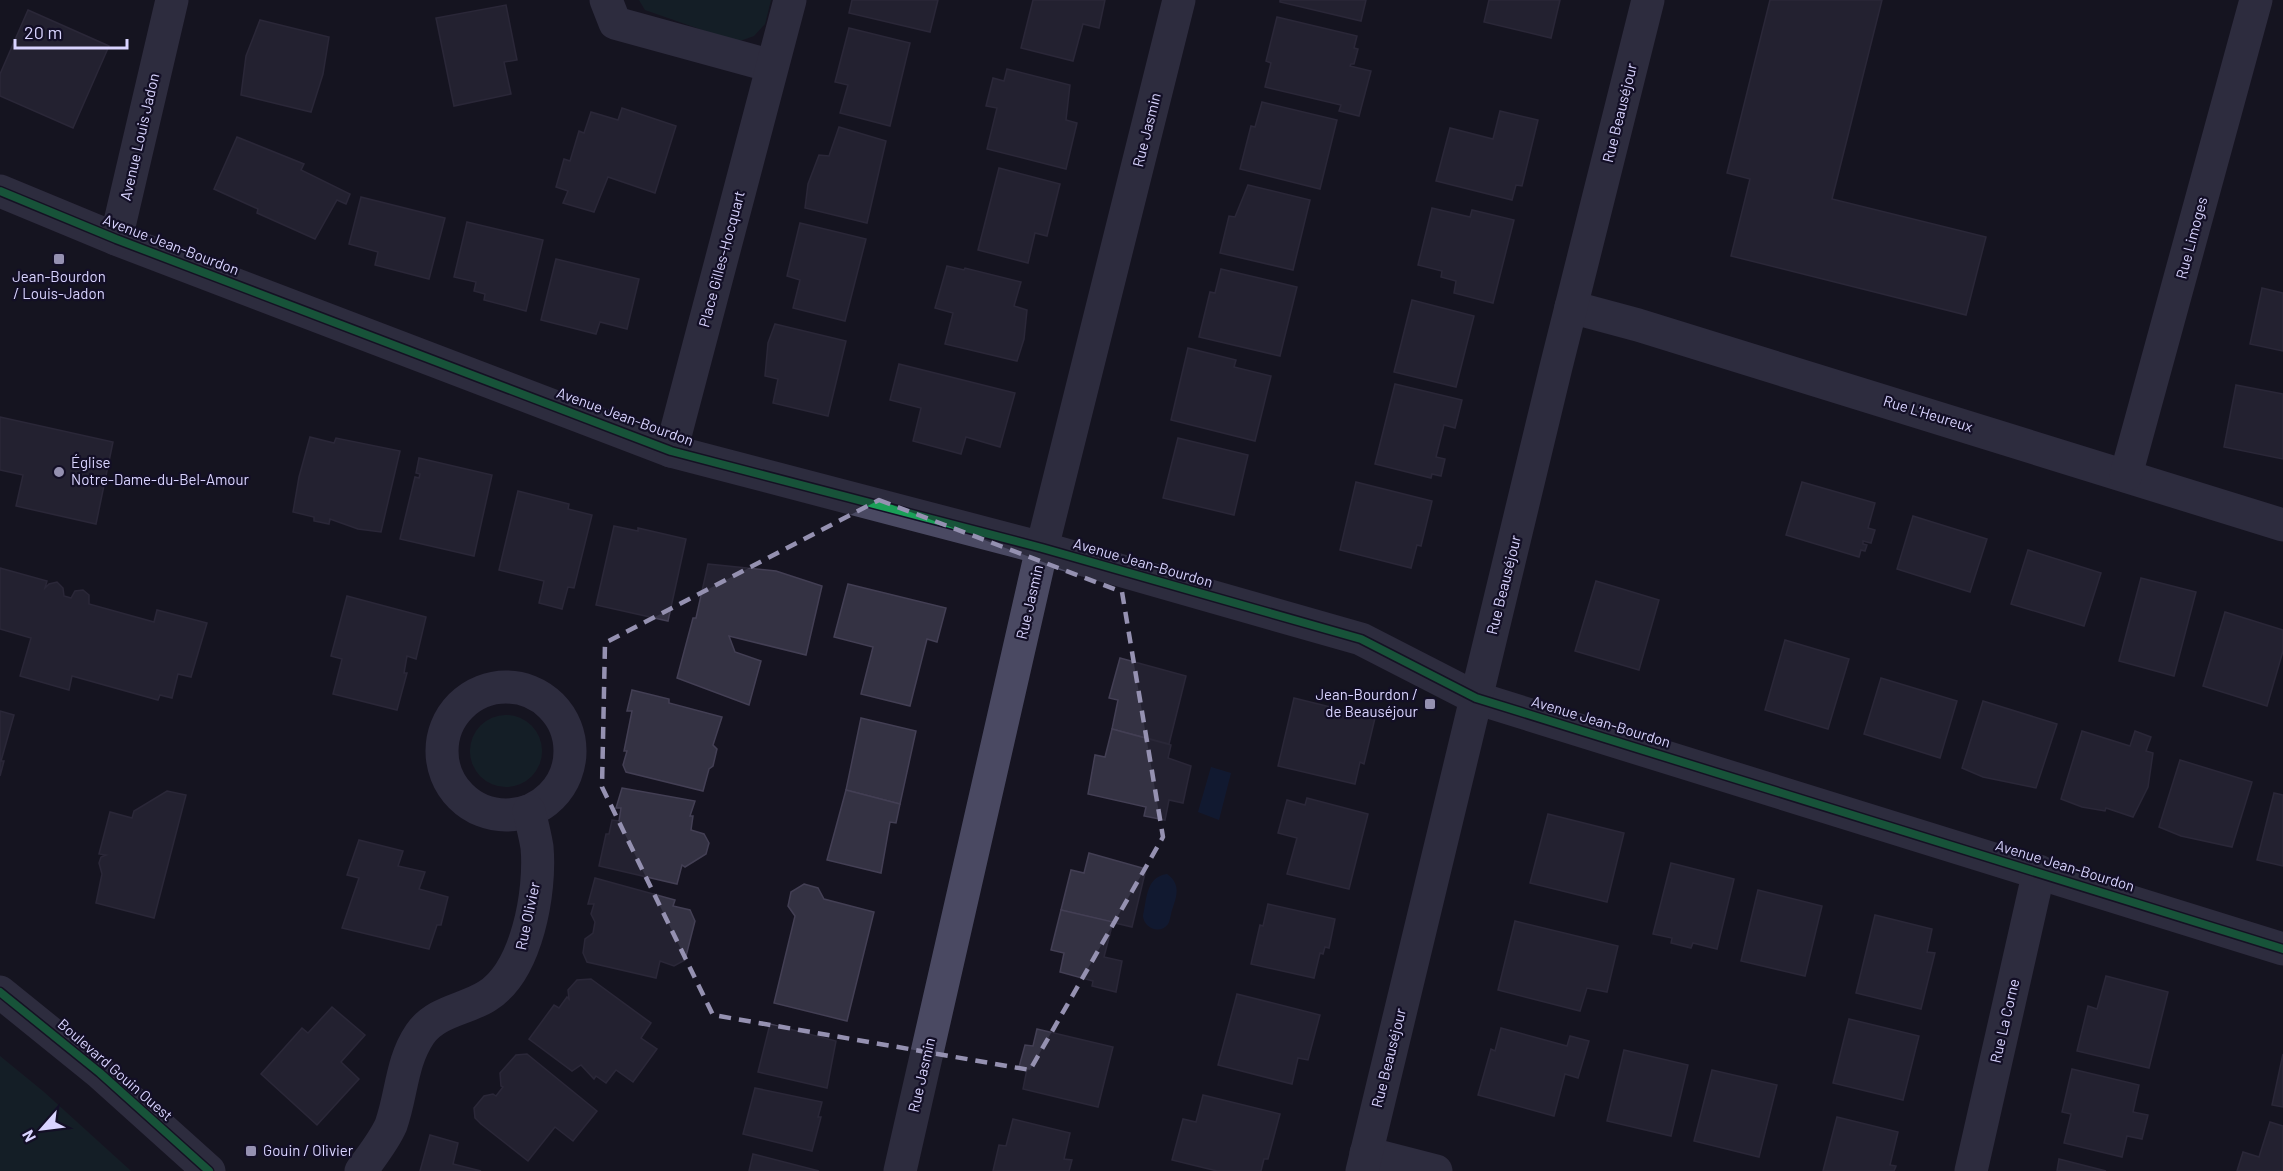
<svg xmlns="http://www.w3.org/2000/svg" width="2283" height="1171" font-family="Barlow,sans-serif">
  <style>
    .green { fill: #132c2d }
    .water { fill: #0d2144 }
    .building { fill: #343243; stroke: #433f54; stroke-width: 1.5 }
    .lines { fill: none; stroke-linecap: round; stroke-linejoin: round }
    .minor { stroke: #4a4962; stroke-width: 33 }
    .tertiary { stroke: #4a4962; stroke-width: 33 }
    .cycleway-casing { stroke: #130f26; stroke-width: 11 }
    .cycleway { stroke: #1a9f57; stroke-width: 8 }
    .marked { fill: none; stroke: #9591b1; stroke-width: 4.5; stroke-dasharray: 12 8; stroke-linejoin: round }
    .poi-dot { fill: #9591b1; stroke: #130f26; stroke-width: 2 }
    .labels { text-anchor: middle; stroke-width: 4.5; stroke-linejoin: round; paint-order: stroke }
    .street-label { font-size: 15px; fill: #d9d4ff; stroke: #130f26 }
    .poi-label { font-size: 15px; fill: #d9d4ff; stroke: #130f26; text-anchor: start }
  </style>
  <rect width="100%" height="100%" fill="#161421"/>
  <!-- green -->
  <g class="green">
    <polygon points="639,0 771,0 765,24 754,36 737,42 645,10"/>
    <circle cx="506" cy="751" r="36"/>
    <polygon points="0,1056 44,1092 131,1171 0,1171"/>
  </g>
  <!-- water -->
  <g class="water">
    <polygon points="1211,767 1231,773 1219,820 1198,812"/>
    <path d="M 1167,874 C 1181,884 1177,896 1172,910 C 1171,913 1170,921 1168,924 C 1160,935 1144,928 1143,916 C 1147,898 1146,877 1167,874 Z"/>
  </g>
  <!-- building -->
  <g class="building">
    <polygon points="852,0 938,0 930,32 849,13"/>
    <polygon points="1033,0 1105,0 1099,28 1083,24 1073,61 1021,48"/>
    <polygon points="1280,0 1366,0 1361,21 1280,2"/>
    <polygon points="1489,0 1560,0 1551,38 1484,22"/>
    <polygon points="1770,0 1882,0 1832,199 1986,237 1966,315 1731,256 1750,179 1727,173"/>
    <polygon points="506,5 517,60 504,62 511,94 454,106 436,18"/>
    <polygon points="28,10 109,46 73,128 0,96 0,74"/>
    <polygon points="1277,17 1357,36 1354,48 1358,49 1354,64 1351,64 1350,66 1371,71 1359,116 1339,111 1341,105 1265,87 1271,63 1266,61"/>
    <polygon points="260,20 329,37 323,74 311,112 241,95 246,56"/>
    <polygon points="849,28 910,43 890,126 840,113 848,85 835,82"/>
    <polygon points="1007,69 1070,85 1066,120 1077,123 1066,169 987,149 997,108 986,106 993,78 1004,81"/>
    <polygon points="1262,102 1337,120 1320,189 1240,169 1251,126 1255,127"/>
    <polygon points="622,108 676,126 655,193 608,177 594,212 563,203 568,191 556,187 564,159 570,161 579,131 584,133 591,112 618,120"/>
    <polygon points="1500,111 1538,120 1522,186 1516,185 1512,200 1436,181 1450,128 1493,139"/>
    <polygon points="839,127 886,141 867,223 805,208 808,184 819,155 829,156"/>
    <polygon points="237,137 304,164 301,170 350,194 346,204 337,200 315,239 257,213 258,209 214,189"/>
    <polygon points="999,168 1060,184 1047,236 1035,233 1028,263 978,250"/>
    <polygon points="1248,185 1310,200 1293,270 1220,253 1229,216 1235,217"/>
    <polygon points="361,197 445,218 429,279 375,265 378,252 349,244"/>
    <polygon points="1432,208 1470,217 1472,210 1514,220 1493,303 1454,293 1456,281 1441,277 1442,271 1418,265"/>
    <polygon points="467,222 543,240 526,311 484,300 485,294 474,291 476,282 454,277"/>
    <polygon points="800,223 866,239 845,321 793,308 800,280 787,276"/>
    <polygon points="556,259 639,279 627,329 600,322 596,334 541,320"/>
    <polygon points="947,266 964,270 965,268 1021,282 1014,306 1027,310 1024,339 1017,361 945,344 953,313 935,308"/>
    <polygon points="1221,269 1297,287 1280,356 1199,337 1210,292 1215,293"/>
    <polygon points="2262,288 2283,293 2283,351 2250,344"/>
    <polygon points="1412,300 1474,316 1456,387 1394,372"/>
    <polygon points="775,324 846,341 828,416 773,403 778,379 765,376 768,343"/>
    <polygon points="1188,348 1236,360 1234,367 1271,376 1255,441 1171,420"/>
    <polygon points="899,364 1015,393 1000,447 966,437 961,454 913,441 921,408 890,400"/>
    <polygon points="1395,384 1462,400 1455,428 1444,425 1436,457 1445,459 1441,476 1432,474 1431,478 1375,464"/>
    <polygon points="2236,385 2283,394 2283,459 2224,447"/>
    <polygon points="0,417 113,442 96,524 16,506 23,475 0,470"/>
    <polygon points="310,437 334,443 336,438 400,451 381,532 358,529 330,519 329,524 314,521 314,517 293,512 299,477"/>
    <polygon points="1178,438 1248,455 1234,515 1163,498"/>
    <polygon points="419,458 492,475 474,556 400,539 415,477 419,478 420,474 416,473"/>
    <polygon points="1356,482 1432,501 1421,546 1417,545 1411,568 1340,550"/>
    <polygon points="1802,482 1875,503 1868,528 1875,530 1871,543 1863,541 1863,544 1867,545 1865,551 1861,550 1859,557 1786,535"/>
    <polygon points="518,491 569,504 568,509 592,515 574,588 568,587 562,609 539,603 544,581 499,570"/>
    <polygon points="1913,516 1987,539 1970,592 1897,569"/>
    <polygon points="614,526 638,531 638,528 686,539 668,621 596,605"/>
    <polygon points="2028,550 2101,573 2084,626 2011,604"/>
    <polygon points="708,564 776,571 822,586 806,655 729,636 735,652 761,661 749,705 677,678 693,618 696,618"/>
    <polygon points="0,568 47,581 45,588 49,584 57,582 63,588 64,596 71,598 75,591 83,590 89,595 89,604 154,622 157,610 207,623 191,677 178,674 172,698 160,695 158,700 72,676 69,690 20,676 31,638 0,629"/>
    <polygon points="2141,578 2196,592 2174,676 2119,661"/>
    <polygon points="1596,581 1659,600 1639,670 1575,651"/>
    <polygon points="848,584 946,608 937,642 927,639 910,706 861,694 873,647 834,637"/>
    <polygon points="347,596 426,617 416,659 407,656 404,673 407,673 397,710 333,694 342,659 331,656"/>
    <polygon points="2225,612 2283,630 2283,651 2267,706 2203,686"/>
    <polygon points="1785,640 1849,659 1828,729 1765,710"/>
    <polygon points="1120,658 1186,676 1169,744 1112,729 1118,700 1109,698"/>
    <polygon points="1881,678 1957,701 1940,758 1864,734"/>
    <polygon points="632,690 669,699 669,703 722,717 713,745 717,749 713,766 709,769 703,791 626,772 623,765 627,751 624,751 632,711 627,711"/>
    <polygon points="1294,698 1375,718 1364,764 1360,762 1355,784 1278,766"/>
    <polygon points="1983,701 2057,724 2036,788 1983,777 1962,768"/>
    <polygon points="0,711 14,715 1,761 4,761 0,776"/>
    <polygon points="861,718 916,731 900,804 846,790"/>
    <polygon points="1112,729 1171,745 1168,758 1191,766 1183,803 1169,800 1165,820 1144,816 1146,807 1088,794 1095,755 1105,757"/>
    <polygon points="2082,731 2130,746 2135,731 2151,737 2146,751 2153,753 2148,787 2133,817 2106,808 2105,811 2082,807 2061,799"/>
    <polygon points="2180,760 2252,782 2232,847 2181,836 2159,827"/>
    <polygon points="622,788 695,801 690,816 693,816 691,830 704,834 709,843 706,854 685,867 682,865 677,884 599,866 606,834 609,834 612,820 619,821 621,808 616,808"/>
    <polygon points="846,790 900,804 896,823 890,822 881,873 827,860"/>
    <polygon points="167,791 186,795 154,918 96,903 102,874 99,863 101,857 106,855 99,854 110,812 132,818 134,811"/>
    <polygon points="2274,793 2283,795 2283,866 2257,860"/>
    <polygon points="1307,798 1368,814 1349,889 1287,874 1297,838 1278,833 1287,800 1305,805"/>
    <polygon points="1548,814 1624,833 1607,902 1530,883"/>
    <polygon points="359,840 403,851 398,866 425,872 419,889 448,897 441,925 437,925 429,949 342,928 359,878 347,875"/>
    <polygon points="1089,853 1146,869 1132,927 1061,910 1071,870 1084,873"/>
    <polygon points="1671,863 1734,879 1717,949 1693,943 1691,948 1671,943 1672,938 1653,934"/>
    <polygon points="595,878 675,900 673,906 690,910 695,921 685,960 674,966 660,961 656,978 587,962 583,953 585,939 593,933 595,922 591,914 594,904 588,904"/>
    <polygon points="804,884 818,888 824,899 874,912 847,1021 774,1003 795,916 788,906 791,892"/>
    <polygon points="1758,890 1822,906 1805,976 1741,961"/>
    <polygon points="1268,904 1335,919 1329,948 1325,947 1323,954 1320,953 1314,978 1251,964 1260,925 1263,926"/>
    <polygon points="1061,910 1113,922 1104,957 1122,961 1116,992 1092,986 1093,981 1060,972 1064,953 1051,950"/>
    <polygon points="1875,915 1932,929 1927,952 1935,953 1921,1009 1856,993"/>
    <polygon points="1515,921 1618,946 1607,992 1587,988 1580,1011 1498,990"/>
    <polygon points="2106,976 2168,992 2149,1068 2077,1051 2088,1006 2097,1009"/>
    <polygon points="591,979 651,1023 641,1038 657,1049 633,1082 616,1070 606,1083 596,1076 594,1079 581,1065 572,1071 529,1039 554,1005 559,1008 567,997 569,999 568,990 577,980"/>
    <polygon points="1237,994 1320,1015 1308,1060 1298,1058 1292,1084 1218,1065"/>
    <polygon points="332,1007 365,1035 341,1062 359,1079 317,1125 261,1074 302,1028 308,1033"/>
    <polygon points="1849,1019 1919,1036 1903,1100 1833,1083"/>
    <polygon points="770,1024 836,1041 827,1088 758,1072"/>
    <polygon points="1501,1028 1567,1046 1570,1036 1589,1041 1578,1078 1565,1074 1554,1116 1478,1095 1491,1049 1495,1051"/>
    <polygon points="1037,1029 1113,1047 1098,1107 1023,1089 1027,1069 1019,1067 1025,1045 1033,1046"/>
    <polygon points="1624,1050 1688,1065 1671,1136 1607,1121"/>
    <polygon points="527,1054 597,1111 573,1141 555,1127 528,1161 481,1124 475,1118 474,1108 484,1096 493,1094 496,1096 503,1087 501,1086 500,1073 516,1055"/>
    <polygon points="2283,1054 2283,1107 2272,1105"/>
    <polygon points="2072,1069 2139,1085 2133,1112 2148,1115 2142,1139 2127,1136 2122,1157 2064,1143 2071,1114 2062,1112"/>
    <polygon points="1712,1070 1777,1085 1759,1157 1694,1141"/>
    <polygon points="755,1088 822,1102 818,1117 821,1117 812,1151 743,1134"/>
    <polygon points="1203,1095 1280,1114 1268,1159 1264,1159 1261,1171 1217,1171 1172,1160 1183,1119 1196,1122"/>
    <polygon points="1837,1117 1898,1132 1890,1165 1896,1166 1894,1171 1823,1171"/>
    <polygon points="1013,1119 1070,1133 1064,1159 1072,1160 1069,1171 993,1171 999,1145 1006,1146"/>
    <polygon points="2270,1122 2283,1126 2283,1171 2237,1171 2243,1152 2259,1157"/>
    <polygon points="430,1135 458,1143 453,1164 481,1171 420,1171"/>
    <polygon points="753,1154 819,1171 749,1171"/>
    <polygon points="2059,1159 2106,1171 2057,1171"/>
  </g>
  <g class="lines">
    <!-- minor -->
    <g class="minor">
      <polyline points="606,0 615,23 772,66"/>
      <polyline points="0,191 116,239 671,451 1042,548 1361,639 1476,698 2283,949"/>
      <polyline points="116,239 172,0"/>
      <polyline points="1571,307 1638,325 2283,525"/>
      <polyline points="671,451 790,0"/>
      <polyline points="2126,475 2256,0"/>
      <circle cx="506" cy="751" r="64"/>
      <polyline points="1366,1153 1436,1171"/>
      <path d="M 361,1171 C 371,1157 384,1141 391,1125 C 402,1094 401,1062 420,1034 C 436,1011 465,1010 487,996 C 527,971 541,892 537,847 C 535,835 532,823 529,811"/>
      <polyline points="900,1171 1042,548 1179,0"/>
      <polyline points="1362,1171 1556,367 1648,0"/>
      <polyline points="1971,1171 2039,871"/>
    </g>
    <!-- tertiary -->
    <polyline class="tertiary" points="0,992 100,1073 209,1171"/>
    <!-- cycleway casing -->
    <g class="cycleway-casing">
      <g id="cycleway">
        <polyline points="0,191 116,239 671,451 1042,548 1361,639 1476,698 2283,949"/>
        <polyline points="0,992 100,1073 209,1171"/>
      </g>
    </g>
    <!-- cycleway -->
    <use href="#cycleway" class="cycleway"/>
  </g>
  <!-- marked area -->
  <path d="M0 0H2283V1171H0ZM 879,500 L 1122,592 L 1163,837 L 1030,1070 L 713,1015 L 602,787 L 605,643 Z" fill="#161421" fill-opacity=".55" fill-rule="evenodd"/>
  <path class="marked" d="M 879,500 L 1122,592 L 1163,837 L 1030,1070 L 713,1015 L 602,787 L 605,643 Z"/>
  <!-- markers -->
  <g class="poi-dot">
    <rect x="53" y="253" width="12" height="12" rx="3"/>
    <circle cx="59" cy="472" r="6"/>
    <rect x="1424" y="698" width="12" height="12" rx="3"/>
    <rect x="245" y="1145" width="12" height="12" rx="3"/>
  </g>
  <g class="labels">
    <!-- street labels -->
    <g class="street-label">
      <text transform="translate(1620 113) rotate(-76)" y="5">Rue Beauséjour</text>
      <text transform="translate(1147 130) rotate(-76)" y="5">Rue Jasmin</text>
      <text transform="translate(140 137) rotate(-77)" y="5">Avenue Louis Jadon</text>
      <text transform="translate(2192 238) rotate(-75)" y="5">Rue Limoges</text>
      <text transform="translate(171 245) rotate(21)" y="5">Avenue Jean-Bourdon</text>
      <text transform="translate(722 259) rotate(-75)" y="5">Place Gilles-Hocquart</text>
      <text transform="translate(1928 414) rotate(17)" y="5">Rue L'Heureux</text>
      <text transform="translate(625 417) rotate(20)" y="5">Avenue Jean-Bourdon</text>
      <text transform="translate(1143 563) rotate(16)" y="5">Avenue Jean-Bourdon</text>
      <text transform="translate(1504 585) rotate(-76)" y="5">Rue Beauséjour</text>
      <text transform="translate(1030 602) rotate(-77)" y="5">Rue Jasmin</text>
      <text transform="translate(1601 722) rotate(17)" y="5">Avenue Jean-Bourdon</text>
      <text transform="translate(2065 866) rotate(17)" y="5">Avenue Jean-Bourdon</text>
      <text transform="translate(528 916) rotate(-78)" y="5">Rue Olivier</text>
      <text transform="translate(2005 1021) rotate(-77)" y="5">Rue La Corne</text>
      <text transform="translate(1389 1058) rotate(-76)" y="5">Rue Beauséjour</text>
      <text transform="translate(115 1070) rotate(41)" y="5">Boulevard Gouin Ouest</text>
      <text transform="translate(922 1075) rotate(-77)" y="5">Rue Jasmin</text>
    </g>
    <!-- poi labels -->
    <g class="poi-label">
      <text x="59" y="282" text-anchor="middle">Jean-Bourdon<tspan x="59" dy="17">/ Louis-Jadon</tspan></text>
      <text x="71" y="468">Église<tspan x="71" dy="17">Notre-Dame-du-Bel-Amour</tspan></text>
      <text x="1418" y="700" text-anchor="end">Jean-Bourdon /<tspan x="1418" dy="17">de Beauséjour</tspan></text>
      <text x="263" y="1156">Gouin / Olivier</text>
    </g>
  </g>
  <!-- north arrow -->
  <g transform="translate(42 1129) rotate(242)" stroke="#130f26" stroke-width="4.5" paint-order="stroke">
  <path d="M0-4.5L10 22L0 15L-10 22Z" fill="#d9d4ff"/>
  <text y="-9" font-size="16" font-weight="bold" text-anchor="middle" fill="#d9d4ff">N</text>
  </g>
  <!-- scale -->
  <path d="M15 39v9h112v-9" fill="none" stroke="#d9d4ff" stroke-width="3"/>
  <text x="24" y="39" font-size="18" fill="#d9d4ff" stroke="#130f26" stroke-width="4.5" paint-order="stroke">20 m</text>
</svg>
